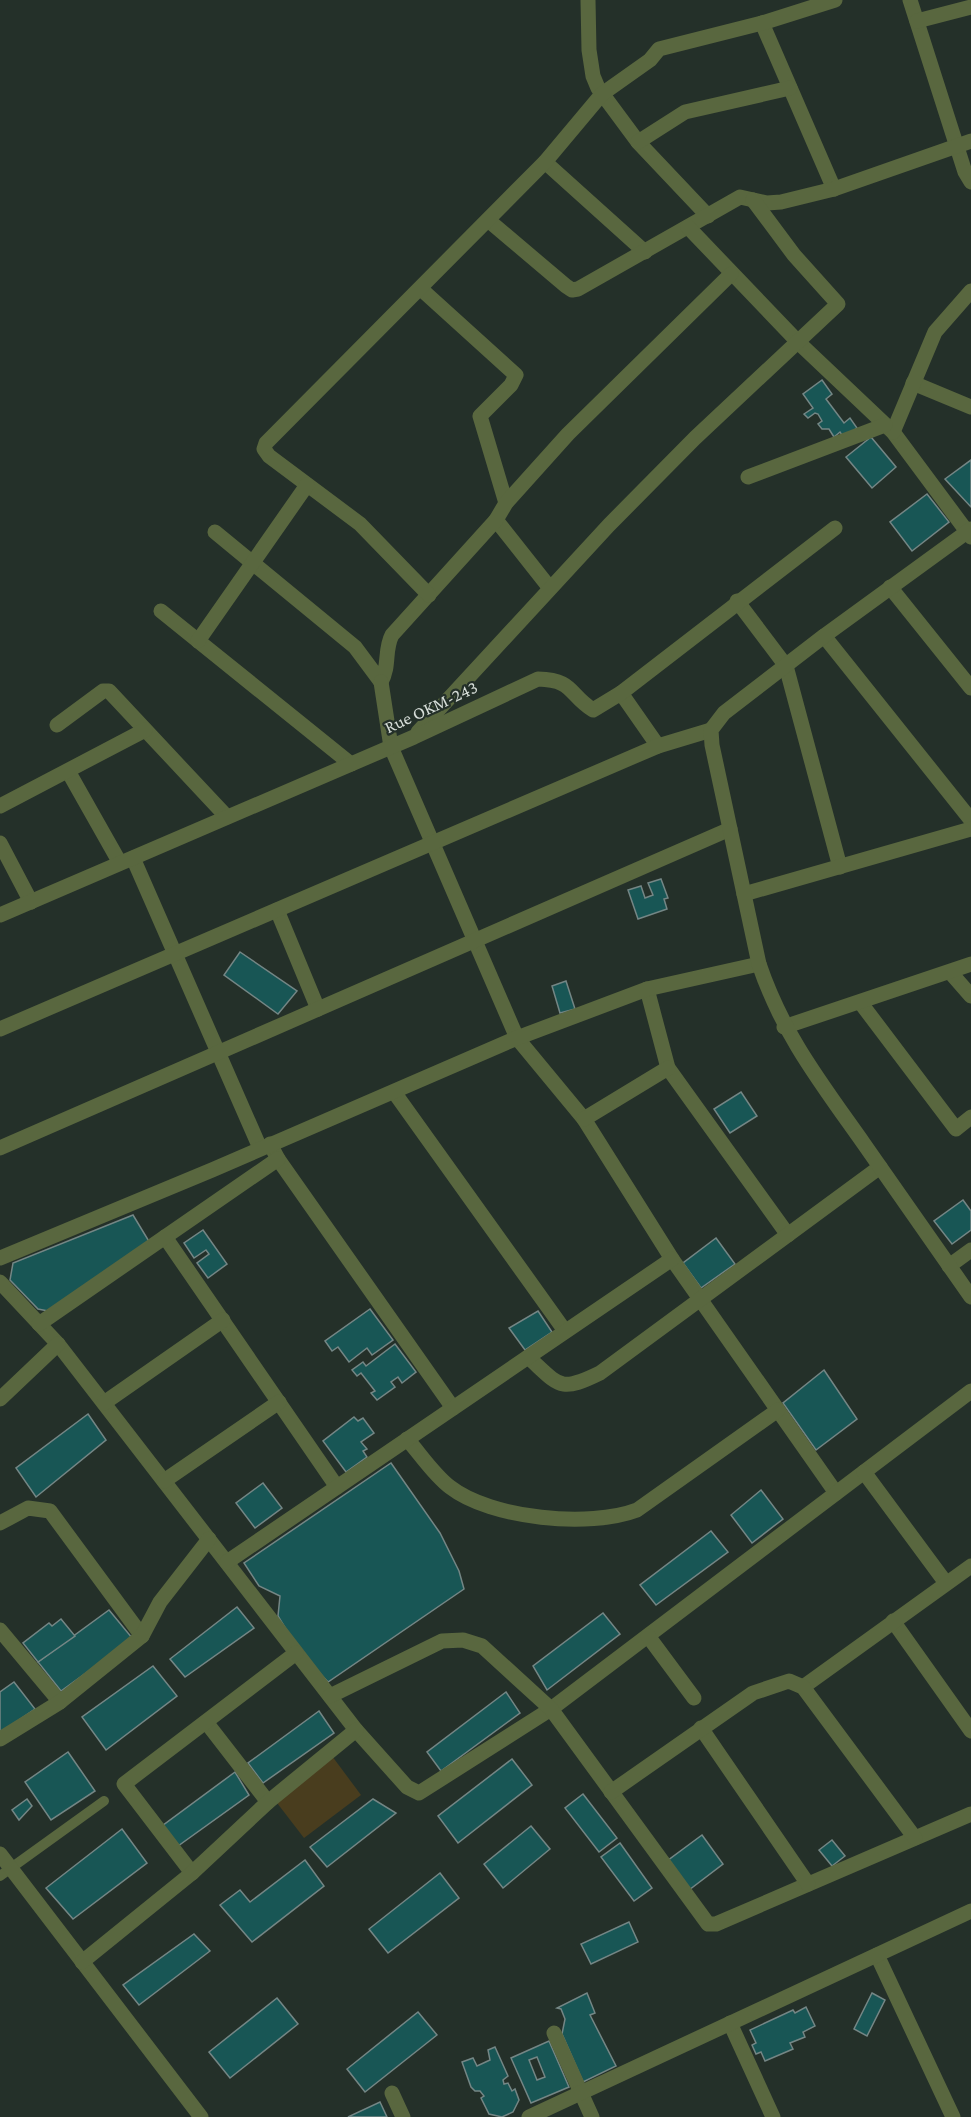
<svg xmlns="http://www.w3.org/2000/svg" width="971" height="2117" font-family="'Crimson Pro',serif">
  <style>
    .green { fill: #493d1e }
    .building { fill: #185655; stroke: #748685; stroke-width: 1.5; fill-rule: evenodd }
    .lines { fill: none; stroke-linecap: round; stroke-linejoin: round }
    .service { stroke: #59673f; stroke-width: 10 }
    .minor { stroke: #59673f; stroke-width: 15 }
    .tertiary { stroke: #59673f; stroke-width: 15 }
    .labels { text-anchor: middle; stroke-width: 4.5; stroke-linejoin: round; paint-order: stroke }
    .street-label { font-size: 18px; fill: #d5dcd7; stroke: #243029 }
  </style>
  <rect width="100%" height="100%" fill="#243029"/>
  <!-- green -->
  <polygon class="green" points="332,1756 361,1795 304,1838 274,1799"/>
  <!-- building -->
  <g class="building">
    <polygon points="822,380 832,394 826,399 844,423 850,418 857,428 844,438 840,432 834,437 829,429 822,429 818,424 822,421 818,414 815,413 808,418 804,414 813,408 803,394"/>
    <polygon points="871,437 896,467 872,488 846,457"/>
    <polygon points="971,460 971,507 945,479"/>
    <polygon points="927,494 949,522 912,551 890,522"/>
    <polygon points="661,879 668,898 664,899 667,909 638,919 628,890 641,886 645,898 653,895 648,883"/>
    <polygon points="240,952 297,991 278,1014 224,975"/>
    <polygon points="566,981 575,1009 560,1013 552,986"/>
    <polygon points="741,1092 757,1116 730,1133 714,1109"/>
    <polygon points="963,1200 971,1211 971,1230 952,1244 934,1221"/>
    <polygon points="133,1215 150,1243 48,1311 38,1309 10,1280 13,1263"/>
    <polygon points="203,1230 227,1264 208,1278 197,1263 209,1254 206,1250 194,1258 184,1243"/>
    <polygon points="716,1238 735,1264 701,1288 683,1263"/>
    <polygon points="370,1309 393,1340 372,1355 367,1348 349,1362 338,1347 332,1351 325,1341"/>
    <polygon points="538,1311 552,1332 525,1350 509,1328"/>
    <polygon points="395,1344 416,1372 402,1383 398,1377 391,1382 395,1387 377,1400 371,1393 375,1391 361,1373 357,1376 352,1370 363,1362 366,1366"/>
    <polygon points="824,1370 857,1419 816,1450 783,1403"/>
    <polygon points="88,1414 106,1440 36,1497 16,1468"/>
    <polygon points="354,1417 358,1421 363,1418 374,1433 361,1442 367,1449 363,1451 367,1457 346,1472 323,1441"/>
    <polygon points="391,1463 440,1533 459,1571 464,1589 328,1682 299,1651 278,1616 280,1596 259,1586 244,1563"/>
    <polygon points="263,1483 282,1508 255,1528 236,1503"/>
    <polygon points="761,1490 783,1519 752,1543 731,1515"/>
    <polygon points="711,1531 728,1552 656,1605 640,1585"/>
    <polygon points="237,1607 254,1628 185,1677 170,1659"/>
    <polygon points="109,1610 133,1639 61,1691 38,1662"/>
    <polygon points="603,1613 620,1634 547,1690 533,1666"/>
    <polygon points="61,1619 75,1636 38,1662 23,1643 49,1623 52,1626"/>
    <polygon points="153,1666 177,1696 106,1750 82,1717"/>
    <polygon points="14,1682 35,1709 0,1733 0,1692"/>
    <polygon points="506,1692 520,1713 441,1771 427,1752"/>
    <polygon points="319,1711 334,1733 263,1783 248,1763"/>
    <polygon points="68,1752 95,1791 51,1820 25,1782"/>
    <polygon points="512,1759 532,1785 458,1843 438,1816"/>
    <polygon points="235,1772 249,1795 178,1846 162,1826"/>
    <polygon points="583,1794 617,1838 599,1852 565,1808"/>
    <polygon points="27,1799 32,1806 19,1820 12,1810"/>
    <polygon points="373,1799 396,1813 327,1867 310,1847"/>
    <polygon points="531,1826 550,1849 503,1888 484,1864"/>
    <polygon points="122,1829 147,1863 73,1919 46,1888"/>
    <polygon points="702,1835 723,1864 689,1890 667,1861"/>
    <polygon points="832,1840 845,1856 832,1866 819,1850"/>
    <polygon points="620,1843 652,1888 634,1901 601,1857"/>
    <polygon points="305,1860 324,1886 252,1942 220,1905 240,1890 250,1902"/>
    <polygon points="440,1873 459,1898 388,1953 369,1929"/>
    <polygon points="629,1922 638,1942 591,1964 581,1944"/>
    <polygon points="194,1934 210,1951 139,2005 123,1985"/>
    <polygon points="587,1993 595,2013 590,2015 616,2066 583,2082 562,2034 565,2019 561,2009 557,2008"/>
    <polygon points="872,1993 885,2000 867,2036 854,2029"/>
    <polygon points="277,1998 298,2024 230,2078 209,2052"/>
    <polygon points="806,2007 815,2026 803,2032 805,2037 790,2043 793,2049 765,2061 761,2052 756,2054 752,2045 756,2043 750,2030 793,2010 795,2013"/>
    <polygon points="418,2012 437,2035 365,2092 347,2069"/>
    <path d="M 549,2041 L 569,2087 L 531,2103 L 511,2058 ZM 537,2057 L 545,2077 L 537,2080 L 529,2060 Z"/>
    <polygon points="495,2047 508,2076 503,2080 504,2084 508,2083 512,2091 515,2089 519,2100 513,2112 502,2117 489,2114 481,2098 484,2096 480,2091 475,2091 471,2087 462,2062 473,2058 477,2066 490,2060 488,2050"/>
    <polygon points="380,2102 387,2117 348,2117"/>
  </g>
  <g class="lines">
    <!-- service -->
    <polyline class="service" points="0,1876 104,1801"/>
    <!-- minor -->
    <g class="minor">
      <polyline points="588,0 589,50 593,76 598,88 638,142 708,216"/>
      <polyline points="910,0 965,172 971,182"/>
      <polyline points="917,21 971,7"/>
      <polyline points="762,23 834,189"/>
      <polyline points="638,142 685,112 790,88"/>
      <polyline points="545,162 645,252"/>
      <polyline points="488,220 566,286 572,290 578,289 740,197 767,203 781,202 834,189 971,141"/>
      <polyline points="688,227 799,343 893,432 971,537"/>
      <polyline points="421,289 516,375 511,385 480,416 506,503"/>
      <polyline points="913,383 971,407"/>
      <polyline points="893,432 935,332 971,291"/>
      <polyline points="748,477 885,425"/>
      <polyline points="496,520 549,587"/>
      <path d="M 215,532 L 355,647 L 381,682 C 390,666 384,650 392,635 L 496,520 L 506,503 L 568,434 L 731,274"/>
      <polyline points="890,587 971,688"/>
      <polyline points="429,595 360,524 269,456 264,449 266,443 545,162 602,94 650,60 659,49 762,23 835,0"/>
      <polyline points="737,601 786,666 840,867"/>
      <polyline points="161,611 351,764"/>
      <polyline points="824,636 971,820"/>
      <polyline points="198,641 307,485"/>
      <polyline points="381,682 391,747 517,1038 584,1119 672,1259 836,1493"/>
      <polyline points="621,693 658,746"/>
      <polyline points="57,725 103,691 109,691 227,817"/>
      <polyline points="418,732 609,525 695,438 838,304 794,255 753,200"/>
      <polyline points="68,771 120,863"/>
      <polyline points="0,806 145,730"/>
      <polyline points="0,843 31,902"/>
      <polyline points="133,858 260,1148"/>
      <polyline points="744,894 971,829"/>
      <polyline points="277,910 318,1009"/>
      <path d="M 0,915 L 414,737 L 538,679 C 574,680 568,694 593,710 L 621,693 L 835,528"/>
      <polyline points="950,972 971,996"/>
      <polyline points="647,989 668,1068 788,1235"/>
      <polyline points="860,1002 956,1129 971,1117"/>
      <polyline points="784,1027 971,964"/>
      <polyline points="0,1029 658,746 711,730"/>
      <polyline points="394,1092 565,1331"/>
      <polyline points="584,1119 668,1068"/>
      <polyline points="270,1144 278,1159 453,1408"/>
      <polyline points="0,1148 730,829"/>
      <polyline points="165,1237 337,1487"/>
      <polyline points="0,1258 212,1170 517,1038 647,989 759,964"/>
      <polyline points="949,1266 971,1250"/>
      <polyline points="0,1282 58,1344 356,1730 407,1787 419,1793 551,1709 971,1391"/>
      <polyline points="39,1324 278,1159"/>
      <path d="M 528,1357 C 560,1386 559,1393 600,1373 L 880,1167"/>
      <polyline points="0,1399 58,1344"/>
      <polyline points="104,1403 223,1320"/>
      <path d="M 407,1439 C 421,1455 434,1475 450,1487 C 491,1519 590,1528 637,1510 L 778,1410"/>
      <polyline points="864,1472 946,1583"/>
      <polyline points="164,1481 279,1402"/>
      <polyline points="0,1523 28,1508 50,1511 142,1636"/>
      <polyline points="227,1562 672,1259"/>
      <polyline points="893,1621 971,1731"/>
      <polyline points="0,1630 60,1702"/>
      <polyline points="648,1636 694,1698"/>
      <polyline points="803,1687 971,1566"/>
      <polyline points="330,1696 442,1641 463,1640 482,1646 551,1709 708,1924 716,1924 971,1814"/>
      <polyline points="206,1722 268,1802"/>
      <polyline points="701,1728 808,1884"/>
      <polyline points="0,1739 60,1702 142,1636 160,1602 209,1539"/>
      <polyline points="611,1792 753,1693 789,1681 803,1687 915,1838"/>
      <polyline points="0,1854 201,2117"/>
      <polyline points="192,1873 124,1784 296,1653"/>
      <polyline points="877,1955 953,2117"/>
      <polyline points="82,1962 192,1873 268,1802 356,1730"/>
      <polyline points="730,2023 773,2117"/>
      <polyline points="554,2033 592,2117"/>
      <polyline points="392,2093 403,2117"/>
      <polyline points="529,2117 971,1911"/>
    </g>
    <!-- tertiary -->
    <path class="tertiary" d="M 971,529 L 824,636 L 724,713 L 711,730 L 712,745 L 759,964 C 783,1035 821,1083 864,1144 C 900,1195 935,1246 971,1297"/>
  </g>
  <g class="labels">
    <!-- street labels -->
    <g class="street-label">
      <text transform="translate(431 707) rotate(-25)" y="6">Rue OKM-243</text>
    </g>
  </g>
</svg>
